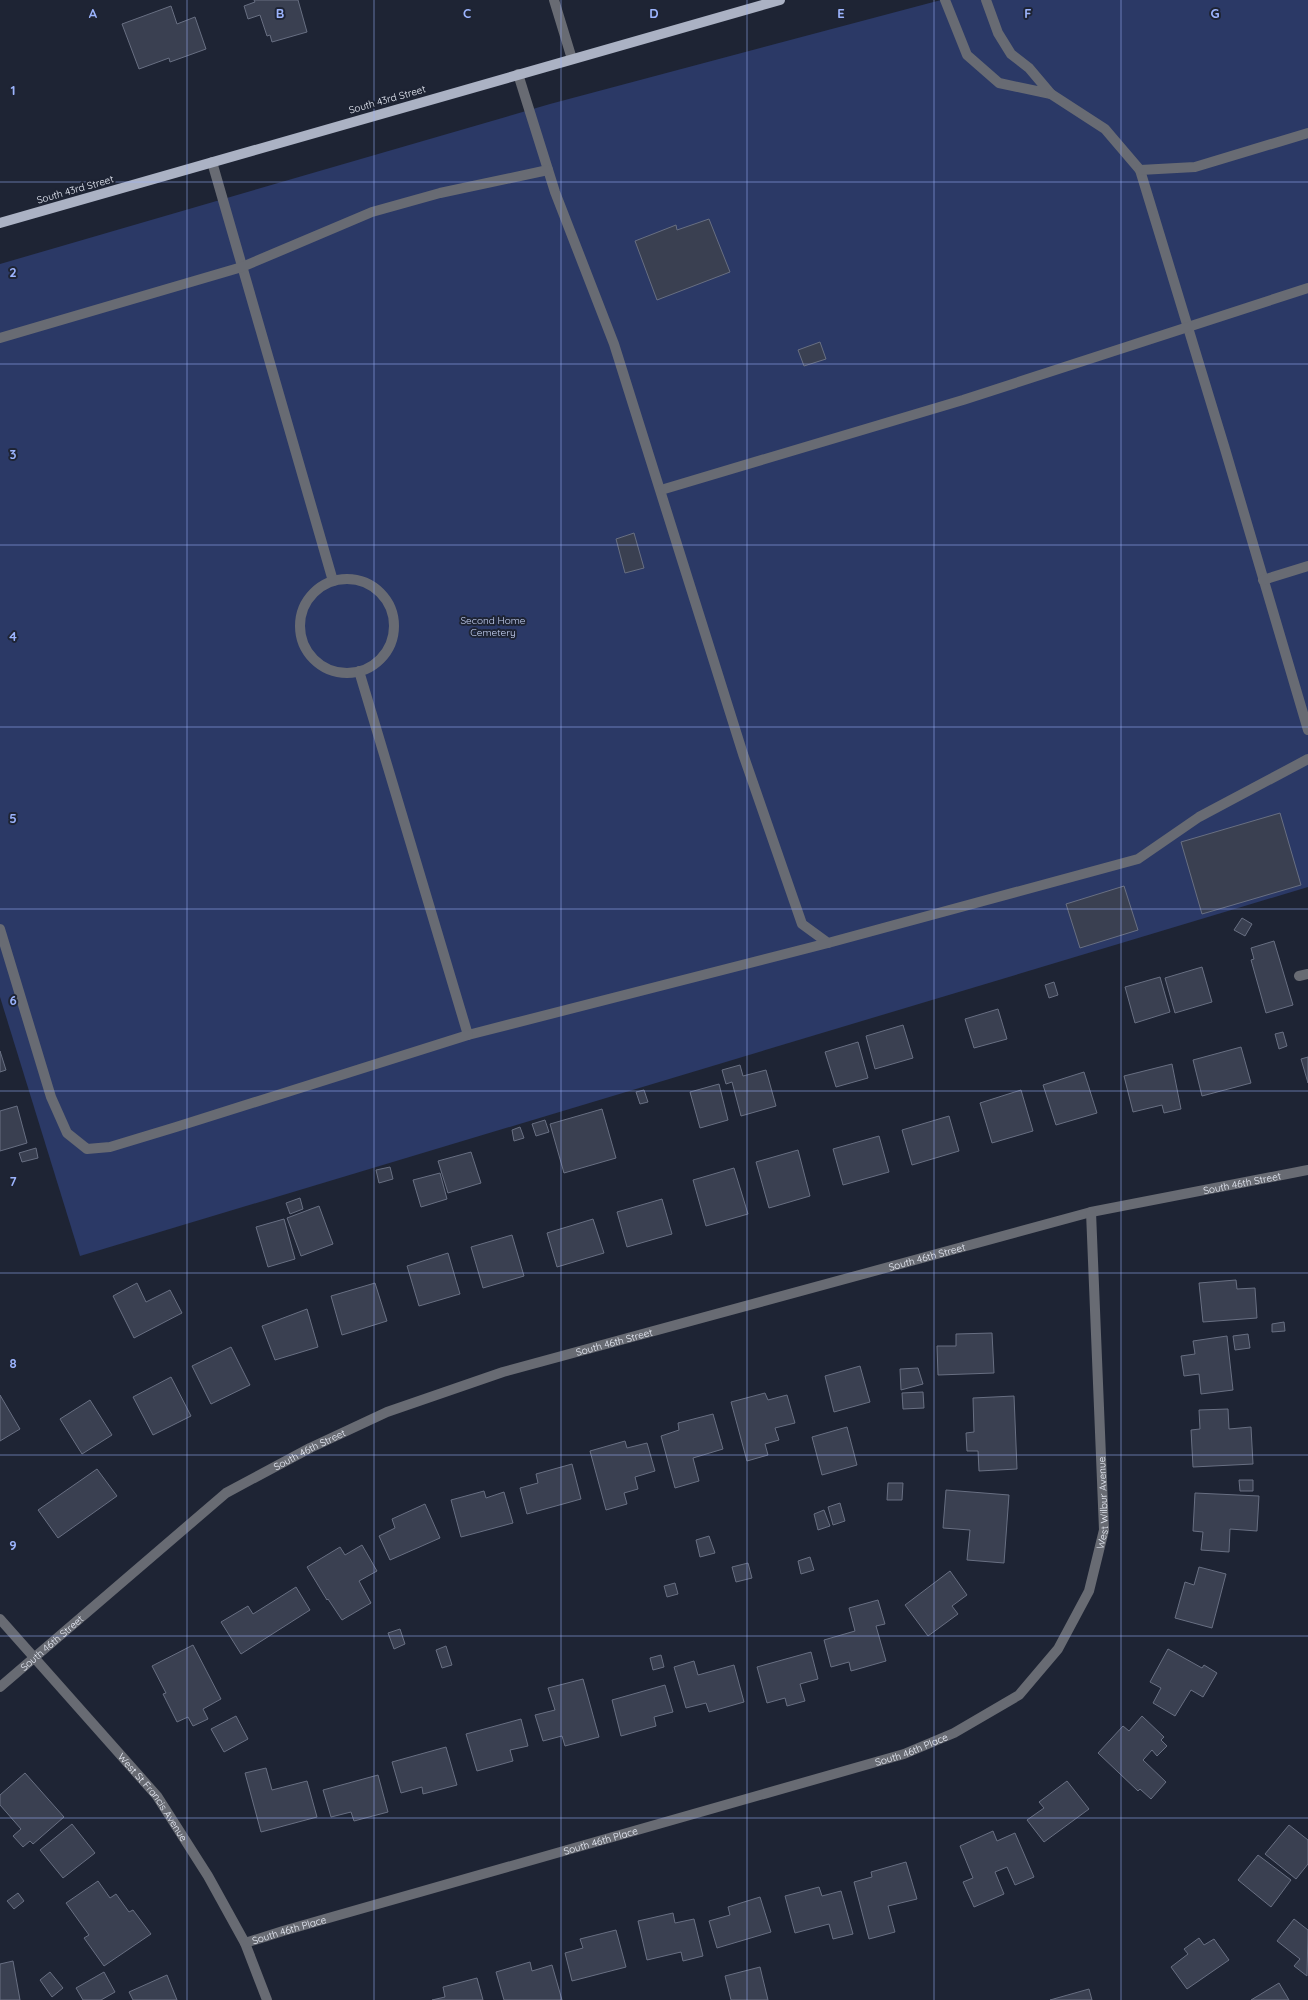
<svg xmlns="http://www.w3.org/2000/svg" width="1308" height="2000" font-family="Quicksand,sans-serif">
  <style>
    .green { fill: #2b3966 }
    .building { fill: #3a4051; stroke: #686f82 }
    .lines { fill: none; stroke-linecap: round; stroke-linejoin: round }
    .minor { stroke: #686b73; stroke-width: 10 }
    .major { stroke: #abb2c4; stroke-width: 10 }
    .grid { fill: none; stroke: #9cb4fd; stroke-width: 1; stroke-opacity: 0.55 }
    .labels { text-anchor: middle; stroke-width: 4; stroke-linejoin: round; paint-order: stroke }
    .street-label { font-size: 10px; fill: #e8ecf7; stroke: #1e2434 }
    .park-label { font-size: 10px; fill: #cad6f8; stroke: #1e2434 }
    .grid-label { font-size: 13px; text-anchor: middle; font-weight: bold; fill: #9cb4fd; stroke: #1e2434; stroke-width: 4; stroke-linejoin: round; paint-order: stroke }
  </style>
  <rect width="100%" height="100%" fill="#1e2434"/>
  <!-- green -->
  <polygon class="green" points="941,0 1308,0 1308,887 80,1256 0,997 0,264 550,104"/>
  <!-- building -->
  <g class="building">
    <polygon points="254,0 298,0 307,32 272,42 270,35 267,36 260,15 248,19 244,6 255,2"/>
    <polygon points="171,6 177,24 195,17 206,49 170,62 169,58 139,69 122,24"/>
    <polygon points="709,219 730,272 657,300 635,241 676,225 677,230"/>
    <polygon points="820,342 826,359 804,366 798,350"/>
    <polygon points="634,533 644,568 625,573 616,539"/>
    <polygon points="1280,813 1301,885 1202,914 1181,842"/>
    <polygon points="1124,886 1138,930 1080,948 1066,904"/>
    <polygon points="1242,918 1252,924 1245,936 1234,930"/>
    <polygon points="1274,941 1293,1005 1266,1013 1251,960 1254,959 1251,948"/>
    <polygon points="1202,967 1212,1002 1175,1013 1165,978"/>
    <polygon points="1160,977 1170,1012 1135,1023 1125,987"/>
    <polygon points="1054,982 1058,995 1049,998 1045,985"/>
    <polygon points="998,1009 1007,1039 974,1048 965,1019"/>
    <polygon points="903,1025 913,1058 875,1069 866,1036"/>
    <polygon points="1283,1032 1287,1046 1279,1049 1275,1034"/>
    <polygon points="858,1042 868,1078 836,1087 825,1052"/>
    <polygon points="1241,1047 1251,1083 1202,1096 1193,1060"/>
    <polygon points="0,1051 6,1070 0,1072"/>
    <polygon points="1308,1057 1308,1083 1301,1059"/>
    <polygon points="1172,1064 1181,1109 1164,1113 1162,1105 1133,1112 1124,1076"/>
    <polygon points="740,1065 743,1076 766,1070 776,1106 741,1116 732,1082 726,1084 722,1070"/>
    <polygon points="1084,1072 1097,1113 1056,1125 1043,1085"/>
    <polygon points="719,1084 728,1120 700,1128 690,1092"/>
    <polygon points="644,1090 648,1102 640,1104 636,1092"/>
    <polygon points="1021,1090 1033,1131 992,1143 980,1103"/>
    <polygon points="17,1106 27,1143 0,1151 0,1111"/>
    <polygon points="602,1109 616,1158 564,1173 550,1124"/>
    <polygon points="949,1116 959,1151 912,1165 902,1130"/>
    <polygon points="545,1120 549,1132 536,1136 532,1124"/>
    <polygon points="520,1127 524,1138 514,1141 512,1130"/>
    <polygon points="879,1136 889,1172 843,1185 833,1149"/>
    <polygon points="36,1148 38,1158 22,1162 19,1153"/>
    <polygon points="798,1150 810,1196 769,1208 756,1162"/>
    <polygon points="471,1152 481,1183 448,1193 438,1161"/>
    <polygon points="390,1167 393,1179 379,1183 376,1170"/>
    <polygon points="734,1168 748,1214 706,1226 693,1180"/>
    <polygon points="440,1173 447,1199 421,1207 413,1180"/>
    <polygon points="300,1198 303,1209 290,1214 286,1203"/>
    <polygon points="662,1199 672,1234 627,1247 617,1212"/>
    <polygon points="319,1206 333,1244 301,1256 287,1218"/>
    <polygon points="284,1219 295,1259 268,1267 256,1227"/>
    <polygon points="593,1219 604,1253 557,1267 547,1233"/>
    <polygon points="512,1235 524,1276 483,1288 471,1247"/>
    <polygon points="448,1253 460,1294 419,1306 407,1266"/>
    <polygon points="1236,1280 1237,1289 1255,1288 1257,1318 1203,1322 1199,1283"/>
    <polygon points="137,1283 146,1302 170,1290 182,1313 134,1338 113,1296"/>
    <polygon points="375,1283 387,1321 342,1335 331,1296"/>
    <polygon points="307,1309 318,1347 275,1360 262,1326"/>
    <polygon points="1284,1322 1285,1331 1272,1332 1272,1324"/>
    <polygon points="992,1333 994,1373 938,1375 937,1346 956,1346 956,1334"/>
    <polygon points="1248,1334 1250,1348 1235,1350 1233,1336"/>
    <polygon points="1227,1336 1233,1390 1201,1394 1199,1374 1184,1376 1181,1356 1195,1354 1193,1341"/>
    <polygon points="231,1347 250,1385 211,1404 192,1366"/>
    <polygon points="860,1366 870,1402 834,1412 825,1376"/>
    <polygon points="918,1368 923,1384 901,1390 900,1369"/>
    <polygon points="171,1377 191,1416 153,1435 133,1397"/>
    <polygon points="923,1392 924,1408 903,1409 902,1393"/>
    <polygon points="765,1393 768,1400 787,1395 795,1423 775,1428 779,1440 765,1444 768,1455 747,1461 731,1402"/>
    <polygon points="0,1395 20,1429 0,1441"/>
    <polygon points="1014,1396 1017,1469 979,1471 978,1451 967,1451 966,1433 974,1432 973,1398"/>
    <polygon points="90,1400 112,1435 82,1454 60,1419"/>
    <polygon points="1228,1409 1229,1429 1251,1427 1253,1464 1193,1467 1191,1430 1200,1429 1199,1410"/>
    <polygon points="713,1414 723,1449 693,1458 699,1481 675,1488 661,1436 679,1430 678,1423"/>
    <polygon points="847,1427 857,1465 822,1475 812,1437"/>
    <polygon points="625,1441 627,1448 647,1443 655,1471 635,1477 638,1489 624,1493 627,1504 606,1510 590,1451"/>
    <polygon points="572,1464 581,1499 527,1514 520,1488 538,1483 536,1474"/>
    <polygon points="97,1469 117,1496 58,1538 38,1510"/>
    <polygon points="1239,1480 1253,1480 1253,1491 1240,1491"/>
    <polygon points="888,1483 903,1483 902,1500 887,1500"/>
    <polygon points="946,1490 1009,1495 1004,1563 967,1560 970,1530 943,1528"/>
    <polygon points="484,1491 486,1498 504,1492 513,1523 461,1537 451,1500"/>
    <polygon points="1195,1493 1259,1496 1257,1531 1230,1529 1229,1552 1201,1550 1203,1532 1193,1531"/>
    <polygon points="840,1503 845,1521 833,1525 828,1507"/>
    <polygon points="425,1504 440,1538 390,1560 379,1536 395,1528 392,1519"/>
    <polygon points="824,1510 830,1526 818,1530 814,1514"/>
    <polygon points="709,1536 715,1553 700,1557 696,1540"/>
    <polygon points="362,1545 377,1571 359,1581 371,1603 342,1620 328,1599 327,1600 307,1567 340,1547 345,1555"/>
    <polygon points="810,1557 814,1570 801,1574 798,1561"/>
    <polygon points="748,1563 752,1578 736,1582 732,1567"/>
    <polygon points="1199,1567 1226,1574 1212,1628 1175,1618 1185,1582 1194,1585"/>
    <polygon points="950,1571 967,1595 952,1606 958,1614 928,1636 905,1605"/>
    <polygon points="675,1583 678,1594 667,1597 664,1586"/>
    <polygon points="296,1587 310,1610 241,1654 221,1622 248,1606 253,1614"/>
    <polygon points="878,1600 885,1624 876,1626 886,1661 851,1671 849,1662 831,1667 824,1640 855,1631 849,1608"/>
    <polygon points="400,1629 405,1644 394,1649 388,1633"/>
    <polygon points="193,1645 221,1699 203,1709 208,1719 193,1726 188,1717 177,1722 163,1694 166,1693 152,1666"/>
    <polygon points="446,1646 452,1665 442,1668 436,1650"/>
    <polygon points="1168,1649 1202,1668 1204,1665 1217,1673 1203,1697 1191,1690 1175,1716 1153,1703 1161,1688 1150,1682"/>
    <polygon points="811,1652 818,1679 800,1684 805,1701 787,1706 785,1698 767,1703 757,1667"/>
    <polygon points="661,1655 664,1667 653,1670 650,1658"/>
    <polygon points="694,1661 698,1675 734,1665 744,1702 709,1712 706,1703 686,1708 674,1667"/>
    <polygon points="583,1679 599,1737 565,1746 562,1736 543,1741 535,1715 555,1710 548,1688"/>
    <polygon points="665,1685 673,1712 654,1717 656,1726 621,1736 612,1700"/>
    <polygon points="236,1716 248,1739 224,1752 211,1729"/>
    <polygon points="1142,1716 1164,1737 1161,1740 1167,1746 1157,1756 1152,1750 1143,1760 1166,1782 1151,1799 1140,1789 1138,1791 1098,1753 1123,1726 1129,1731"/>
    <polygon points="521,1719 528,1746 510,1750 513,1761 477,1771 466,1734"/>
    <polygon points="446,1747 457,1785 423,1794 422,1787 401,1793 392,1762"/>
    <polygon points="266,1768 272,1790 307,1781 317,1817 261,1832 245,1773"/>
    <polygon points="25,1773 64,1817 33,1844 30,1841 23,1847 13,1836 21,1829 0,1805 0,1795"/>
    <polygon points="378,1775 388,1812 354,1821 351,1812 331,1817 323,1790"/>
    <polygon points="1067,1781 1089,1809 1044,1842 1027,1820 1044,1808 1039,1802"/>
    <polygon points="72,1824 95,1853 63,1878 40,1850"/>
    <polygon points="1289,1825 1308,1840 1308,1864 1296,1879 1265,1854"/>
    <polygon points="993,1831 997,1841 1015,1833 1034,1877 1015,1885 1007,1867 995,1872 1004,1894 974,1907 963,1882 973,1878 960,1846"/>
    <polygon points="1258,1855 1291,1880 1271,1907 1238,1880"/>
    <polygon points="906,1862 917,1899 888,1906 895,1932 869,1939 854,1882 872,1877 871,1872"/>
    <polygon points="98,1881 110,1898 116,1894 129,1912 133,1910 151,1934 104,1966 84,1938 89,1935 66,1903"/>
    <polygon points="819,1887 822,1896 841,1891 853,1934 833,1939 829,1924 795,1933 785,1896"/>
    <polygon points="18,1893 24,1901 14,1909 7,1901"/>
    <polygon points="760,1897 771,1932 717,1948 709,1921 730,1915 728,1907"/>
    <polygon points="673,1913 675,1923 694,1919 703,1956 683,1961 681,1952 647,1960 638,1921"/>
    <polygon points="1294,1919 1308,1930 1307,1976 1294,1966 1300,1959 1277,1941"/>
    <polygon points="616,1930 626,1967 572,1981 565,1953 583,1948 580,1939"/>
    <polygon points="1199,1938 1204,1945 1214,1939 1229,1960 1187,1989 1171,1967 1188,1954 1184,1949"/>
    <polygon points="13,1961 20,2000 0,2000 0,1964"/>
    <polygon points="530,1962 532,1971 552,1965 562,2000 504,2000 496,1972"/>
    <polygon points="760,1967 768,2000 731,2000 725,1976"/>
    <polygon points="50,1972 63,1988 52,1997 40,1980"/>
    <polygon points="104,1972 115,1992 101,2000 83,2000 76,1988"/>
    <polygon points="167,1975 177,2000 133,2000 129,1992"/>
    <polygon points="477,1978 483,2000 432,2000 445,1997 443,1987"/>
    <polygon points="1279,1983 1289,2000 1251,2000"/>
    <polygon points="1089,1989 1092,2000 1050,2000"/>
  </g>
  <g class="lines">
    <!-- minor -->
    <g class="minor">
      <polyline points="554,0 572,59"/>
      <polyline points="945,0 967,55 999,83 1051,94 1029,68 1011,54 998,33 986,0"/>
      <polyline points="518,74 555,192 614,344 743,754 802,924 828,943 1138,859 1199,817 1308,759"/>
      <polyline points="1051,94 1105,129 1140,170 1225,449 1308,730"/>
      <polyline points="212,162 333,581"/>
      <polyline points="1140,170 1195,167 1308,133"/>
      <polyline points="0,338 242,267 372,212 440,193 548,170"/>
      <polyline points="661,490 963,400 1308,288"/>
      <circle cx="347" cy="626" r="47"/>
      <polyline points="1263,580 1308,566"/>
      <polyline points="359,671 468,1035 828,943"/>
      <polyline points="0,929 51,1097 67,1133 87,1149 110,1147 176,1127 468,1035"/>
      <polyline points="1299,976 1308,974"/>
      <path id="s1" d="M 0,1619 L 157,1796 L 208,1876 L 245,1943 L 267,2000"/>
      <path id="s2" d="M 0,1687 L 226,1493 L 310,1448 L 387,1412 L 503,1372 L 1091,1212 L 1308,1170"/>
      <path id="s3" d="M 245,1943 L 283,1931 L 904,1754 L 954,1733 L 1019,1695 L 1058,1649 L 1089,1591 L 1104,1530 L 1091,1212"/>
    </g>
    <!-- major -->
    <polyline class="major" points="0,223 780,0"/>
  </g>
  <!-- grid -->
  <path class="grid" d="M 187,0 L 187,2000M 374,0 L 374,2000M 561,0 L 561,2000M 747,0 L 747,2000M 934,0 L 934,2000M 1121,0 L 1121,2000M 0,182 L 1308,182M 0,364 L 1308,364M 0,545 L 1308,545M 0,727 L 1308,727M 0,909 L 1308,909M 0,1091 L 1308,1091M 0,1273 L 1308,1273M 0,1455 L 1308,1455M 0,1636 L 1308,1636M 0,1818 L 1308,1818"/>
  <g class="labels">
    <!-- street labels -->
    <g class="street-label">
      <text transform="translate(387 99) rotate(-16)" y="4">South 43rd Street</text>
      <text transform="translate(75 189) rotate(-16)" y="4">South 43rd Street</text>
      <text dy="4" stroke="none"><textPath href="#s2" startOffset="1364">South 46th Street</textPath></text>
      <text dy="4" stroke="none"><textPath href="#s2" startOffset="1040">South 46th Street</textPath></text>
      <text dy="4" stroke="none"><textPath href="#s2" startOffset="716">South 46th Street</textPath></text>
      <text dy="4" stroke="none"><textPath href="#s2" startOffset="392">South 46th Street</textPath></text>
      <text dy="4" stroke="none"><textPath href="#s3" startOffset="1031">West Wilbur Avenue</textPath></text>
      <text dy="4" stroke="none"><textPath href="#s2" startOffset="68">South 46th Street</textPath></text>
      <text dy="4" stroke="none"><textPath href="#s3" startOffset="694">South 46th Place</textPath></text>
      <text dy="4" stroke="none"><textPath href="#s1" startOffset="235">West St Francis Avenue</textPath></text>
      <text dy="4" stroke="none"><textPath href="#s3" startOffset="370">South 46th Place</textPath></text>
      <text dy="4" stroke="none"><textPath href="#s3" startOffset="46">South 46th Place</textPath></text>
    </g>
    <!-- park labels -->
    <g class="park-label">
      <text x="493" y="624">Second Home<tspan x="493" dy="12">Cemetery</tspan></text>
    </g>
  </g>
  <g class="grid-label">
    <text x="93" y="18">A</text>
    <text x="280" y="18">B</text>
    <text x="467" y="18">C</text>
    <text x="654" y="18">D</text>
    <text x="841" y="18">E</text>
    <text x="1028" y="18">F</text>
    <text x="1215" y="18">G</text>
    <text x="13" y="95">1</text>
    <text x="13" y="277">2</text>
    <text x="13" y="459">3</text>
    <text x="13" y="641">4</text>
    <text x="13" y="823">5</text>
    <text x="13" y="1005">6</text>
    <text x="13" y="1186">7</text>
    <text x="13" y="1368">8</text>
    <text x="13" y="1550">9</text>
  </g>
</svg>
